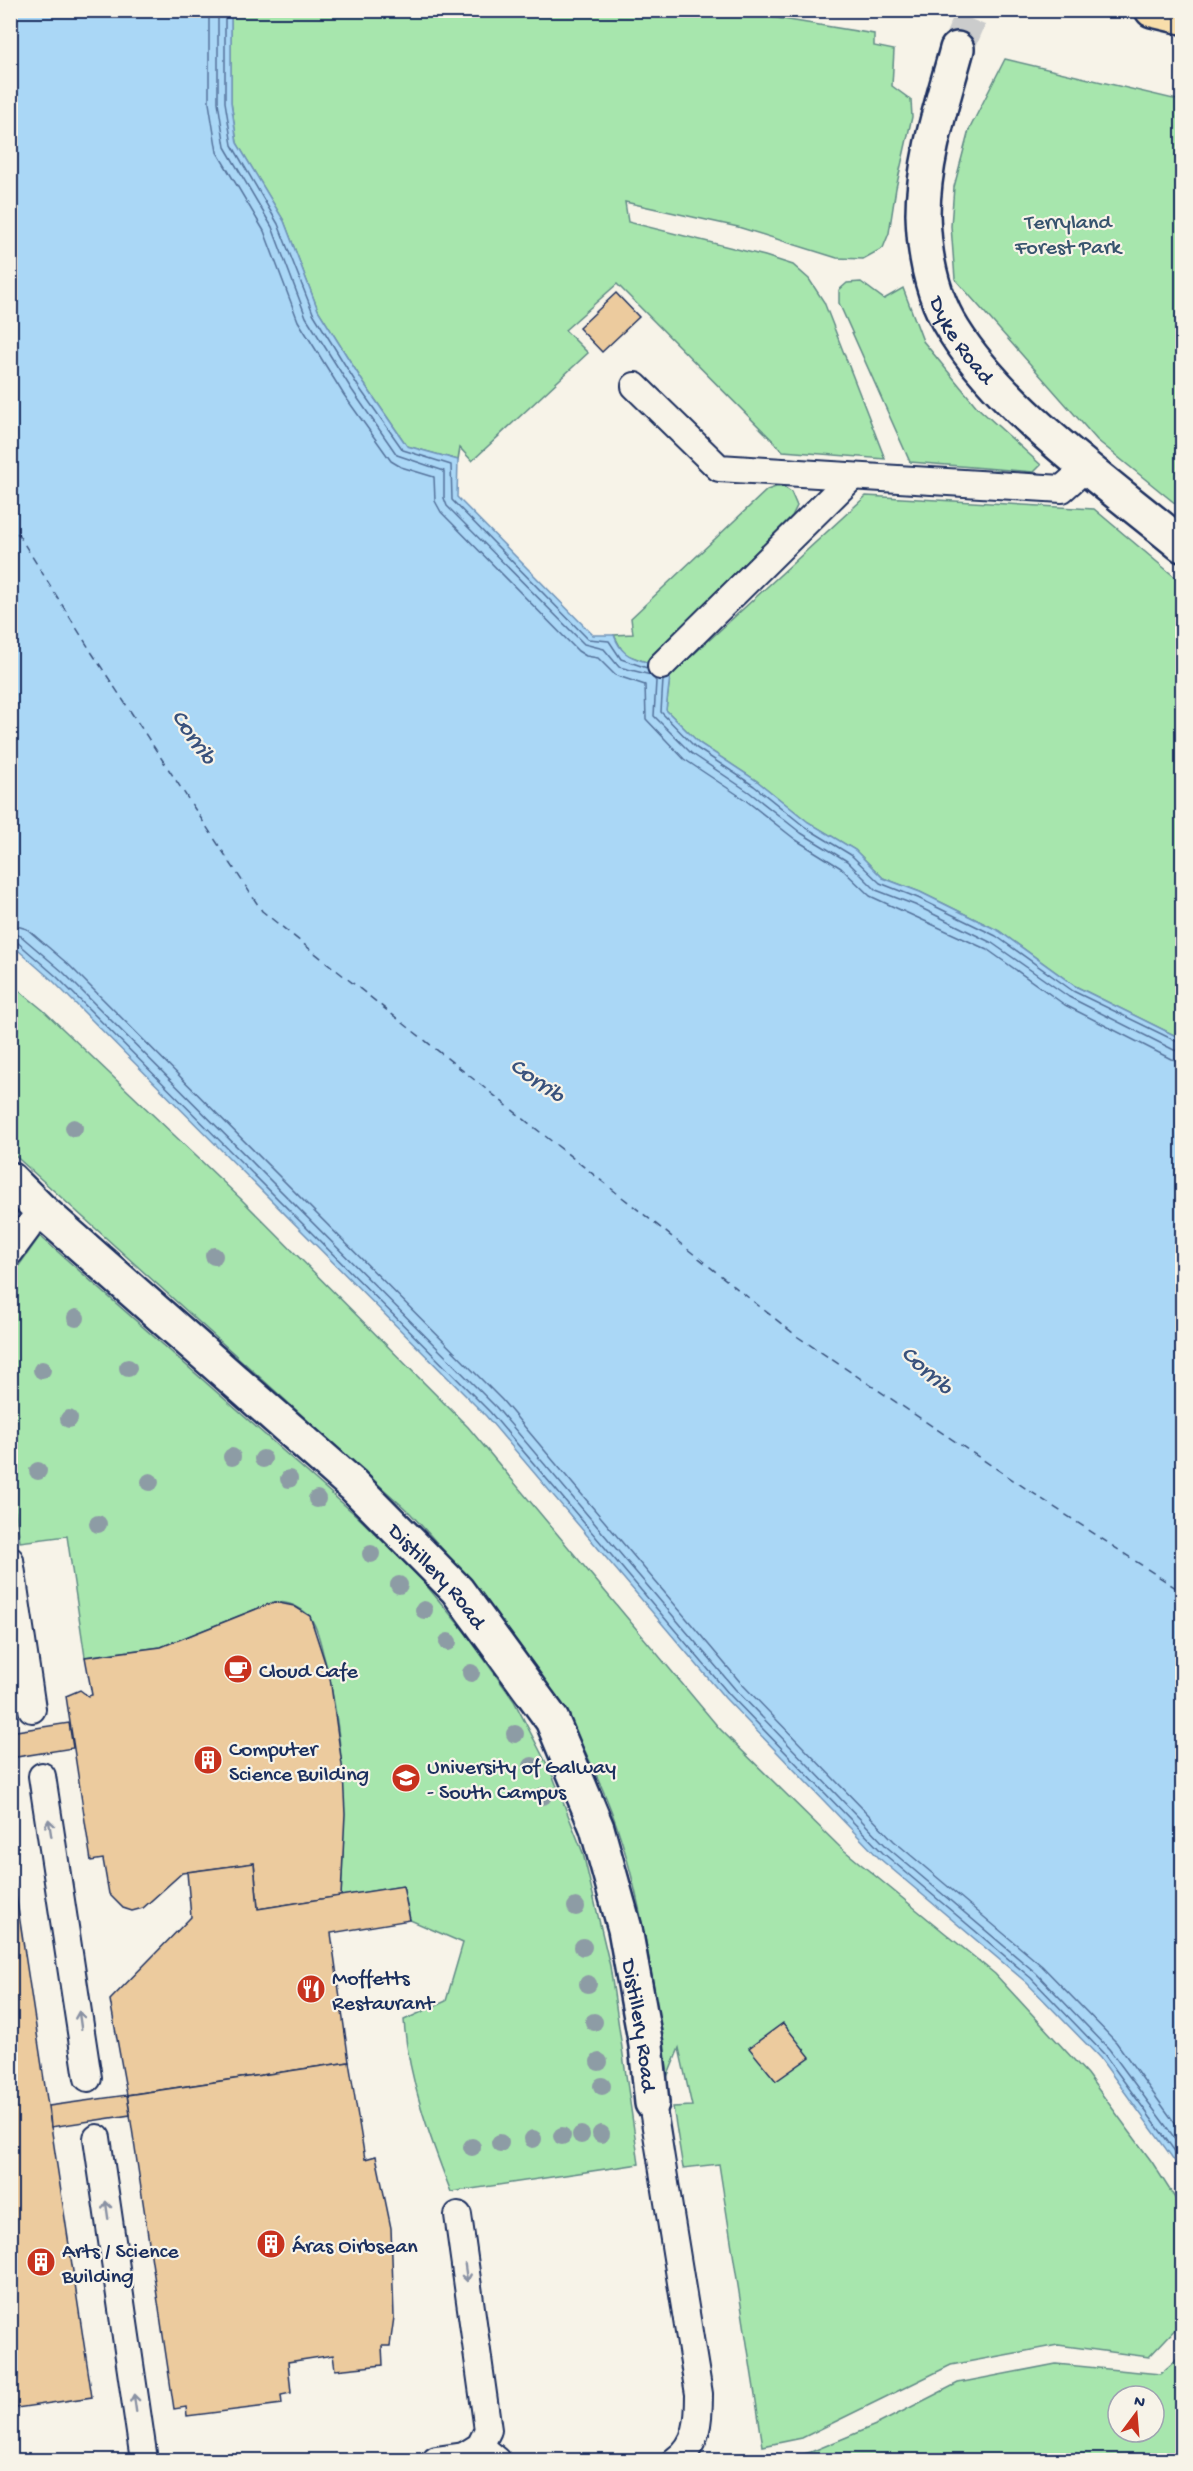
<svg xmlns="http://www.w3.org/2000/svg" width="1193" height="2471" font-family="'Gochi Hand',sans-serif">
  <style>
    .green { fill: #a7e6ad; stroke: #618a86; stroke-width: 1.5; fill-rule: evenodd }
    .water { fill: #aad7f6; stroke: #7194b9; stroke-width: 1.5 }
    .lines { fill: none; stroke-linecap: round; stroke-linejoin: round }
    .shore { stroke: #54729b; stroke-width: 1.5 }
    .ferry { stroke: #38517c; stroke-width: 1.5; stroke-dasharray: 8 6; stroke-linecap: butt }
    .building { fill: #eccb9e; stroke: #1b2f5e; stroke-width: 1.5 }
    .tertiary-tunnel { stroke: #cbcccc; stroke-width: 33; stroke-dasharray: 33 16; stroke-linecap: butt }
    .service-casing { stroke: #1b2f5e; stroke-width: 30 }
    .minor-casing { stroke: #1b2f5e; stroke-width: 38 }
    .tertiary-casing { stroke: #1b2f5e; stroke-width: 38 }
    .trunk-casing { stroke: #1b2f5e; stroke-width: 38 }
    .service { stroke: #f7f3e8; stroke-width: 26 }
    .minor { stroke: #f7f3e8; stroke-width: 33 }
    .tertiary { stroke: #f7f3e8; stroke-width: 33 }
    .trunk { stroke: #f8deab; stroke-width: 33 }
    .tree { fill: #8d9ca5 }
    .oneway { stroke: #8991a3 }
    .labels { text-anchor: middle; stroke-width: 4.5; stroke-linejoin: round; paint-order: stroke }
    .park-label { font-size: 22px; fill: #37546e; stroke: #f7f3e8 }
    .street-label { font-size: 22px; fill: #1b2f5e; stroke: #f7f3e8 }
    .poi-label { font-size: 22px; fill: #1b2f5e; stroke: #f7f3e8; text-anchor: start }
    .water-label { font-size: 24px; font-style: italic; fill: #38517c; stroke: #f7f3e8 }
  </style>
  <rect width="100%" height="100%" fill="#f7f3e8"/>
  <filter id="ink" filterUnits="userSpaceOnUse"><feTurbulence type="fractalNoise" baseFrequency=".0167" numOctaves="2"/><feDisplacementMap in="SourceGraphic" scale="12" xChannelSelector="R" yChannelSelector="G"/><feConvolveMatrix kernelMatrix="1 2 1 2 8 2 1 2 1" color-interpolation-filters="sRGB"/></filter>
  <g filter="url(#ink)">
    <!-- green -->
    <g class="green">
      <polygon points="728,10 874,34 874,46 894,50 892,86 911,100 912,117 896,188 889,233 883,248 863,259 837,258 738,227 625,202 628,222 765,256 793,265 809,279 824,302 885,459 783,451 617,284 565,330 588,353 472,461 460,448 458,460 407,446 363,382 318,310 284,221 237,143 231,102 231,11"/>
      <polygon points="1005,59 1182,101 1182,509 1097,440 955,279 951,226 954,187 969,130"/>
      <polygon points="861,282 884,299 903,288 923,341 977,407 1041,465 1034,472 910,462 839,303 839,290 847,283"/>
      <polygon points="776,487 784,487 791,492 797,506 792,516 646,662 624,654 614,635 633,634 631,618 767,490"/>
      <polygon points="866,496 1094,509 1182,583 1182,1039 1075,986 999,931 920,892 883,878 855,850 808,822 757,781 699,743 666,710 670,676"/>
      <path d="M 10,983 L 43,1010 L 240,1198 L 468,1427 L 719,1728 L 840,1847 L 995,1974 L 1087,2074 L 1152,2162 L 1182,2209 L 1182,2322 L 1149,2357 L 1058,2345 L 951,2365 L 802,2438 L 763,2446 L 719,2164 L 683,2168 L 673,2107 L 692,2106 L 679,2048 L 668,2075 C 652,1983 642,1886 607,1800 C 563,1690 489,1599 410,1513 L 11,1152 Z"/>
      <path d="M 40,1236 L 358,1517 L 421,1579 L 465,1632 L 514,1701 L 552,1774 L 583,1853 L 610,1966 L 639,2164 L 451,2192 C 430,2138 408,2078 404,2020 L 446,2001 L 463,1943 L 410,1920 L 403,1886 L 341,1896 C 346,1814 345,1733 323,1653 C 320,1641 316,1623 308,1615 C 299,1606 286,1602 274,1602 L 161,1647 L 85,1657 L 67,1536 L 20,1542 L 10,1473 L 10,1278 Z"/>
      <path d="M 1182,2355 L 1182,2460 L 781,2460 L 811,2452 L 878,2424 L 958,2383 L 1056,2364 L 1160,2374 ZM 1118,2396 L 1154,2396 L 1154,2432 L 1118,2432 Z"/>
    </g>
    <!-- water -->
    <path class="water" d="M 11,11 L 231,11 L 231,102 L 237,143 L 284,221 L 318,310 L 363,382 L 407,446 L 458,460 L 457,497 L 593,635 L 614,635 C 620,652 628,657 646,662 L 652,657 L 670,676 L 666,710 L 699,743 L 757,781 L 808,822 L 855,850 L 883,878 L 920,892 L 999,931 L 1075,986 L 1182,1039 L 1182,2171 L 1100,2058 L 1027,1983 L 879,1858 L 725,1698 L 486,1416 L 53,981 L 11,944 Z"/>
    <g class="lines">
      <!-- shore -->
      <g class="shore">
        <polyline points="209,10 209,103 217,152 264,231 298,321 344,395 391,461 401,467 434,477 435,501 441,512 578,651 586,656 598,658 615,675 645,685 646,719 684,759 744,799 796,840 841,868 870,896 988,950 1065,1005 1171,1059 1182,1061"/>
        <polyline points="218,10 218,102 225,147 272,227 306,317 352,390 397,455 444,471 444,498 447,506 584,644 604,649 619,667 651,675"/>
        <polyline points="225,10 225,102 232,145 278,224 313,313 358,386 403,450 451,465 452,500 588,639 609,641 621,659 647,668"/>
        <polyline points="652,677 656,681 654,716 691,753 749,792 801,833 847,861 876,890 915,905 992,943 1069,997 1174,1050 1182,1052"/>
        <polyline points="663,680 661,712 695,747 754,786 805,827 851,855 880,883 918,898 996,936 1073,991 1182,1044"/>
        <polyline points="10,924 27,929 69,965 502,1400 741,1683 894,1841 1042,1966 1116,2042 1182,2133"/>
        <polyline points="10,933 21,936 63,972 496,1407 735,1689 888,1848 1036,1973 1109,2049 1182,2148"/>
        <polyline points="10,940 17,942 57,977 490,1412 729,1694 883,1853 1031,1978 1104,2054 1182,2161"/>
      </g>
      <!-- ferry -->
      <polyline class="ferry" points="10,521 92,653 262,911 798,1337 1182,1592"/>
    </g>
    <!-- building -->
    <g class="building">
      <polygon points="616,293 639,317 602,352 579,328"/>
      <polygon points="274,1602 294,1606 310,1616 330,1678 343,1772 345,1814 341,1896 258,1909 254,1863 182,1873 143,1908 132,1911 123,1908 109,1894 103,1859 91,1861 66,1696 80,1690 88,1696 92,1695 85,1657 161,1647"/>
      <polygon points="69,1723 73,1748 10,1758 10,1732"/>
      <polygon points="10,1855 92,2397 10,2409"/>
      <polygon points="254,1863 258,1909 403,1886 410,1920 331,1933 349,2062 127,2095 110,2000 191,1917 187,1872"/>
      <polygon points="783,2023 810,2057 776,2081 749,2048"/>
      <polygon points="349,2062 365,2159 376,2156 391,2228 394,2317 390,2346 382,2346 383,2365 335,2370 333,2355 288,2362 291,2393 281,2395 282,2404 187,2416 186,2407 174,2409 127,2095"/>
      <polygon points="127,2095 130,2115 51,2127 49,2106"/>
    </g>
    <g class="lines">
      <!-- tertiary-tunnel -->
      <polyline class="tertiary-tunnel" points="957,49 974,10"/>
      <!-- service casing -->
      <g class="service-casing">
        <g id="service">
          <polyline points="635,386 719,468 1062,489 1088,466"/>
          <polyline points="661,666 852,477"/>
          <polyline points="10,1252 41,1210"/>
          <polyline points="10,1560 32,1709"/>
          <polyline points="42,1776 88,2078"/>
          <path d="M 652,2103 L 699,2394 C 699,2420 698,2444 676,2460"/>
          <polyline points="97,2138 144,2460"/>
          <polyline points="458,2215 488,2430 480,2446 464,2456 466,2460"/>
          <polyline points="480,2446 497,2460"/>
          <polyline points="436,2460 464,2456"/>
        </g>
      </g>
      <!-- minor casing -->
      <g class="minor-casing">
        <g id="minor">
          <path id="s1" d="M 10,1179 L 41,1210 L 353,1485 L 457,1590 L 552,1720 L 597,1828 L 625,1929 L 646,2045 L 652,2103"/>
        </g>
      </g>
      <!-- tertiary casing -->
      <g class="tertiary-casing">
        <g id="tertiary">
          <path id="s2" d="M 957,49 C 943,101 923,159 923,214 C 924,253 932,297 954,331 C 1004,411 1109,484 1182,545"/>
        </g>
      </g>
      <!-- trunk casing -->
      <g class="trunk-casing">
        <polyline id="trunk" points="1152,10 1182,17"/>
      </g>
      <!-- service -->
      <use href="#service" class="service"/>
      <!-- minor -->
      <use href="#minor" class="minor"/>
      <!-- tertiary -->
      <use href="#tertiary" class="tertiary"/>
      <!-- trunk -->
      <use href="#trunk" class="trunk"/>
    </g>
    <!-- trees -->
    <g class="tree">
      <circle cx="74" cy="1128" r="9"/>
      <circle cx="214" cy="1256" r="9"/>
      <circle cx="76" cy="1318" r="9"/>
      <circle cx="128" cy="1368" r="9"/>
      <circle cx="42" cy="1370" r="9"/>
      <circle cx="69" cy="1419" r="9"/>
      <circle cx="232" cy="1457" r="9"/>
      <circle cx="263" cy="1459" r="9"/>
      <circle cx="38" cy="1471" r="9"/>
      <circle cx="289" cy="1479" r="9"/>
      <circle cx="150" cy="1482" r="9"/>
      <circle cx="317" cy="1499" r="9"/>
      <circle cx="98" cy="1524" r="9"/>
      <circle cx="371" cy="1554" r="9"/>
      <circle cx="399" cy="1585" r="9"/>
      <circle cx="424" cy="1610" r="9"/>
      <circle cx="448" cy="1642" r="9"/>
      <circle cx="471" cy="1673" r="9"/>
      <circle cx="515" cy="1734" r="9"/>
      <circle cx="532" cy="1766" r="9"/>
      <circle cx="543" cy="1796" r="9"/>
      <circle cx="576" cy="1907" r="9"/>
      <circle cx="583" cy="1947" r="9"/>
      <circle cx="588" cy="1984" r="9"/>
      <circle cx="594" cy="2022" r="9"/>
      <circle cx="599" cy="2062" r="9"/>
      <circle cx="602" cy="2086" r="9"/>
      <circle cx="601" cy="2134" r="9"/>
      <circle cx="581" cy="2135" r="9"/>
      <circle cx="562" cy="2136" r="9"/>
      <circle cx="533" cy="2139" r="9"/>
      <circle cx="500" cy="2143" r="9"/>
      <circle cx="472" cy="2147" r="9"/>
    </g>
    <!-- one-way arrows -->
    <defs><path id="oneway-shaft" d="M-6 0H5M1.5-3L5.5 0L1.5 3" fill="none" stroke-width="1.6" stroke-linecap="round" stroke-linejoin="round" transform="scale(1.5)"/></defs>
    <g class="oneway">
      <use href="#oneway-shaft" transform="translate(50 1828) rotate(-99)"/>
      <use href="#oneway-shaft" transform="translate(80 2020) rotate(-98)"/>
      <use href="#oneway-shaft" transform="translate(107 2210) rotate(-98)"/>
      <use href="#oneway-shaft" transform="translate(466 2273) rotate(82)"/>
      <use href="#oneway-shaft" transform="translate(135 2403) rotate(-98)"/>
    </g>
  </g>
  <!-- icons -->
  <defs>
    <g id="cafe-disc" transform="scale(1.5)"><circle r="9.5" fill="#c8321e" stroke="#f7f3e8"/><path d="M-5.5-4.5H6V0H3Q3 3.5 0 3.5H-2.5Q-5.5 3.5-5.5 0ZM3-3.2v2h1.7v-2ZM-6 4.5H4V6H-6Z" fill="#fff"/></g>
    <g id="building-disc" transform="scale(1.5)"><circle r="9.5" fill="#c8321e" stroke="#f7f3e8"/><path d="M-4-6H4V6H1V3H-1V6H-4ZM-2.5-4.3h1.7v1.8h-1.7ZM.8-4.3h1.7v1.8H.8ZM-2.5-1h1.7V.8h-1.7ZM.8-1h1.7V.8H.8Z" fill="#fff"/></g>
    <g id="university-disc" transform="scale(1.5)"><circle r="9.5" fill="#c8321e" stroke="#f7f3e8"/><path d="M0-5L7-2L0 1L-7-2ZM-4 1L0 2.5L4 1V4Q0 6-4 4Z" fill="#fff"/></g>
    <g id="restaurant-disc" transform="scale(1.5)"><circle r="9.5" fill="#c8321e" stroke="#f7f3e8"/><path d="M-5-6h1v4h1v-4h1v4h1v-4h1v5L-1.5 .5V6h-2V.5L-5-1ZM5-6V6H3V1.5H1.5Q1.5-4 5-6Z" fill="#fff"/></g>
  </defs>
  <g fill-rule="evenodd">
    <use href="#cafe-disc" x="238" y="1669"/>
    <use href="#building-disc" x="208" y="1760"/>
    <use href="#university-disc" x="406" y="1778"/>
    <use href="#restaurant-disc" x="311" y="1989"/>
    <use href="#building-disc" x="271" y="2244"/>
    <use href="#building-disc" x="41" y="2262"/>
  </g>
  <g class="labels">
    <!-- park labels -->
    <g class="park-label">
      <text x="1068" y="228">Terryland<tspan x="1068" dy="25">Forest Park</tspan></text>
    </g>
    <!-- street labels -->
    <g class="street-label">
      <text dy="8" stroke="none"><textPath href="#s2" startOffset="303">Dyke Road</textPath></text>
      <text dy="8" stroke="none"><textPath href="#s1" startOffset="584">Distillery Road</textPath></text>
      <text dy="8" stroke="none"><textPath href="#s1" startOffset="1088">Distillery Road</textPath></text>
    </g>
    <!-- poi labels -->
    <g class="poi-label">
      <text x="259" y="1677">Cloud Cafe</text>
      <text x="229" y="1755">Computer<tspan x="229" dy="25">Science Building</tspan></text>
      <text x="427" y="1773">University of Galway<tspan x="427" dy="25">- South Campus</tspan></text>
      <text x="332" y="1984">Moffetts<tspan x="332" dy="25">Restaurant</tspan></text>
      <text x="292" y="2252">Áras Oirbsean</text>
      <text x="62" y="2257">Arts / Science<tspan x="62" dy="25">Building</tspan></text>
    </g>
    <!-- water labels -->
    <g class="water-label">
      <text transform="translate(195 736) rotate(56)" y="8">Corrib</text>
      <text transform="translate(538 1079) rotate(36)" y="8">Corrib</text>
      <text transform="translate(928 1369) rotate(43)" y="8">Corrib</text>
    </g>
  </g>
  <!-- margin -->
  <rect width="1193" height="2471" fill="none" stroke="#f7f3e8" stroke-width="36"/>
  <rect x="18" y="18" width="1157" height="2435" fill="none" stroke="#1b2f5e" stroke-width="2" filter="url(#ink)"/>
  <!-- north arrow -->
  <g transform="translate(1136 2414) rotate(16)"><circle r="28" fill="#f7f3e8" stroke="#9fa5b1" stroke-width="1.5"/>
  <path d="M0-4.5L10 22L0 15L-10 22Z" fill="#c8321e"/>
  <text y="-9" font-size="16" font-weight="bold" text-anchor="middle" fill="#1b2f5e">N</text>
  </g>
</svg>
